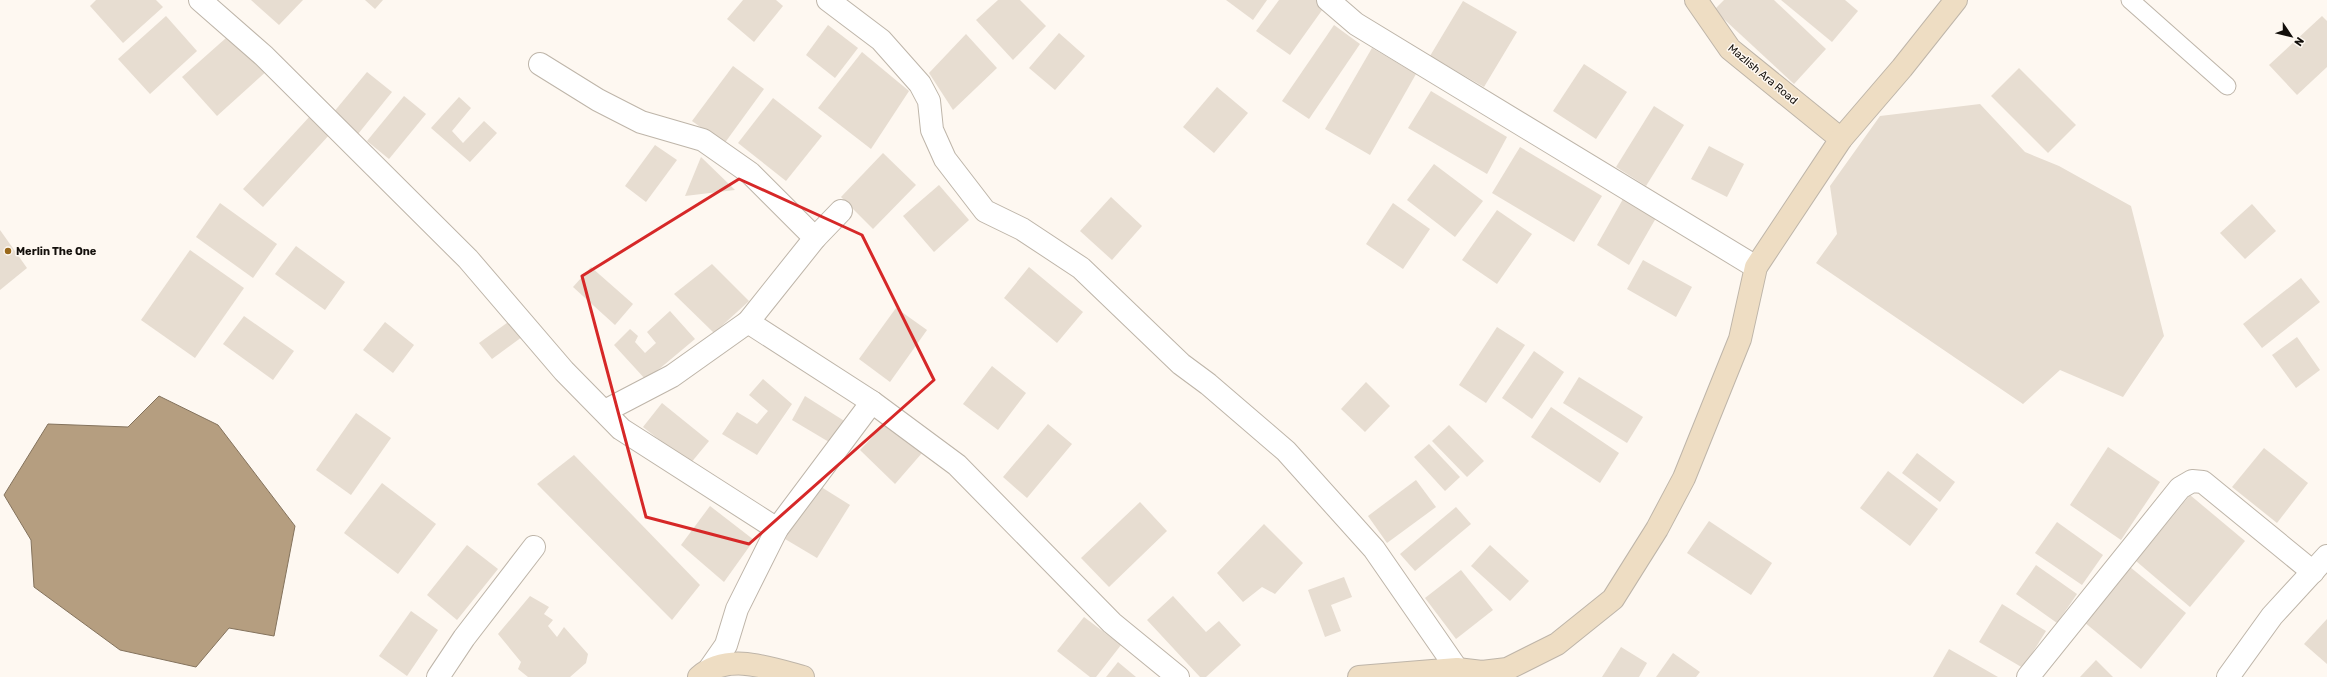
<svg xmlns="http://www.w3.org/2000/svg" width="2327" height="677" font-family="Rubik,sans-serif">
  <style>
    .water { fill: #b59e80; stroke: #84735d }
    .building { fill: #e7ddd1 }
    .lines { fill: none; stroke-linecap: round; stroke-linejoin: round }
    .lane-casing { stroke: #beb5a9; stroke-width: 19 }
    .street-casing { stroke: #beb5a9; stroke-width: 24 }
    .secondary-casing { stroke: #beb5a9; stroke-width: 24 }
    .lane { stroke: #fff; stroke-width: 17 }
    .street { stroke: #fff; stroke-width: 22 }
    .secondary { stroke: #eeddc3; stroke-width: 22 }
    .marked { fill: none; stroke: #d62828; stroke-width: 3; stroke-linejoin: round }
    .poi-dot { fill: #99681b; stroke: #fef8f1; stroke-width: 1.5 }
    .labels { text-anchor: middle; stroke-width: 3; stroke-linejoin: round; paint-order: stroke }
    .street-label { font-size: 11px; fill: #130f0b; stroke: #fef8f1 }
    .poi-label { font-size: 11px; font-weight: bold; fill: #130f0b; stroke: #fef8f1; text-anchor: start }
  </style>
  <rect width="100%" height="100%" fill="#fef8f1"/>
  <!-- water -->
  <polygon class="water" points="159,396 218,425 295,526 274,636 229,628 196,667 120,650 34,587 31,540 4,495 48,424 128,427"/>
  <!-- building -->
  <g class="building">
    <polygon points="96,0 156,0 163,7 123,43 90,6"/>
    <polygon points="251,0 303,0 279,25"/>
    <polygon points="365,0 383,0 375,9"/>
    <polygon points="743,0 776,0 783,6 754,42 727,19"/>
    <polygon points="998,0 1020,0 1046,26 1013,60 976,20"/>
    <polygon points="1226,0 1267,0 1253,20"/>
    <polygon points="1279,0 1316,0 1325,6 1290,55 1256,31"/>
    <polygon points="1724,0 1774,0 1826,49 1794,84 1714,10"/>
    <polygon points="1781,0 1845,0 1858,11 1832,42"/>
    <polygon points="1463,1 1517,32 1484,87 1430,56"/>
    <polygon points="166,16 197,51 150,94 118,59"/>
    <polygon points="2322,16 2327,21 2327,67 2297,95 2269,65"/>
    <polygon points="828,25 858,48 835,78 806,55"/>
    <polygon points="1334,25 1360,44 1309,119 1282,101"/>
    <polygon points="235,30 269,69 217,116 182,77"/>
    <polygon points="1059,33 1085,56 1055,90 1029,68"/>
    <polygon points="966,34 997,68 953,110 929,73"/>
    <polygon points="1372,48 1416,74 1370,155 1325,129"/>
    <polygon points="862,52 909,91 871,149 818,108"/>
    <polygon points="1584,64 1627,92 1596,139 1553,111"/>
    <polygon points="733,66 764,89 724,144 692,121"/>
    <polygon points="2019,68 2076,125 2048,153 1991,96"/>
    <polygon points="367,72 392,92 358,134 333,113"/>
    <polygon points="1217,87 1248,113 1214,153 1183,127"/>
    <polygon points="1431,91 1507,137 1487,174 1408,128"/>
    <polygon points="404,96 426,114 389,159 367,141"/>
    <polygon points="459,97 471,108 452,131 463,143 484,121 497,133 470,162 431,128"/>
    <polygon points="773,98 822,136 786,181 738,143"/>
    <polygon points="1980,104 2025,152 2059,166 2131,206 2164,336 2123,397 2060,370 2023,404 1816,263 1837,234 1830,186 1880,116"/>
    <polygon points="1654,106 1684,125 1646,186 1616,167"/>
    <polygon points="311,115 331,133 263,207 243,189"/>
    <polygon points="655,145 677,160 646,202 625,186"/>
    <polygon points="1709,146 1744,164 1727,197 1691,179"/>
    <polygon points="1520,147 1602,196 1574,242 1492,193"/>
    <polygon points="883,153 916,185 873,229 841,197"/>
    <polygon points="701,157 735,190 685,196"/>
    <polygon points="1434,164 1483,201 1455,237 1407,200"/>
    <polygon points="939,185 969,220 934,252 903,216"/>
    <polygon points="1111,197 1142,226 1112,260 1080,231"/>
    <polygon points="1623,199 1656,218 1629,265 1597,245"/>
    <polygon points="220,203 277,244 253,278 196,237"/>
    <polygon points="1393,203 1430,229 1403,269 1366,244"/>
    <polygon points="2252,204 2276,231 2245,259 2220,233"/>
    <polygon points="1497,210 1532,234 1497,284 1462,260"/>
    <polygon points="0,230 27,268 0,290"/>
    <polygon points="296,246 345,282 325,310 275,274"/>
    <polygon points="190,250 244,288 195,358 141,320"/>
    <polygon points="1643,260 1692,287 1676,317 1627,289"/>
    <polygon points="712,264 749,301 714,333 674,294"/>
    <polygon points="591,267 633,304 615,325 573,287"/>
    <polygon points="1029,267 1083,312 1057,343 1004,298"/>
    <polygon points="2301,278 2320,302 2262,348 2243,324"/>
    <polygon points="896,308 927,330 890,382 859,359"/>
    <polygon points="670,311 695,339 646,380 614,345 630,329 638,336 635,342 645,353 656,343 647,332"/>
    <polygon points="244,316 294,351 273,380 223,344"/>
    <polygon points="514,318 526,334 492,359 479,343"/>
    <polygon points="385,322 414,345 393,373 363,350"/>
    <polygon points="1497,327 1525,345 1486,403 1459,385"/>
    <polygon points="2297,337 2320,370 2296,388 2272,355"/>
    <polygon points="1534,351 1564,372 1532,419 1502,398"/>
    <polygon points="992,366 1026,393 998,430 963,404"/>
    <polygon points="1579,377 1643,417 1627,443 1563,403"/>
    <polygon points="763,379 792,404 757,455 722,434 737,412 757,424 768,411 749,395"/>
    <polygon points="1366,382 1390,406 1365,432 1341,409"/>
    <polygon points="805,396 846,422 829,442 792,420"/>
    <polygon points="662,403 709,441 690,464 643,427"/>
    <polygon points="1551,407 1619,453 1600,483 1531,437"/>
    <polygon points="356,413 391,438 351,495 316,470"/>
    <polygon points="1048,424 1072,444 1027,498 1003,477"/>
    <polygon points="884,425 922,453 895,484 860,450"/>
    <polygon points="1449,425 1484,461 1467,477 1432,441"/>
    <polygon points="1429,444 1460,477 1445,491 1414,457"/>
    <polygon points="2108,447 2160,482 2121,540 2070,505"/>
    <polygon points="2264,448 2308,483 2277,523 2232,487"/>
    <polygon points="1917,453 1955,482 1940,502 1902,473"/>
    <polygon points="574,455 700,585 672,620 537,484"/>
    <polygon points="1888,471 1938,509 1910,546 1860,508"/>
    <polygon points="1416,480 1436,507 1387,543 1368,516"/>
    <polygon points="382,483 436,524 398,574 344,533"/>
    <polygon points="818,485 850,505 817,558 785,539"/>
    <polygon points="2190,495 2245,541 2190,607 2136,561"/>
    <polygon points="1140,502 1167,531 1109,587 1081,558"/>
    <polygon points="710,506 754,540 724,582 681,545"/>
    <polygon points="1456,507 1471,524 1415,571 1400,554"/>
    <polygon points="1709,521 1772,563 1751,595 1687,553"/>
    <polygon points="2057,522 2103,555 2082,585 2035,553"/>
    <polygon points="1264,524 1303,563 1275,594 1262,587 1243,602 1217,573"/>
    <polygon points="467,545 498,569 457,620 427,595"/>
    <polygon points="1490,545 1529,581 1510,601 1471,566"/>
    <polygon points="2036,565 2077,594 2057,623 2016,594"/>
    <polygon points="2130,567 2186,613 2141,669 2084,622"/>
    <polygon points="1461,570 1493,610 1456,639 1425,598"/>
    <polygon points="1344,577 1352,597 1331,605 1341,631 1325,637 1308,590"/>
    <polygon points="530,596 549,607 544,614 553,620 548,626 557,637 564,627 588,654 586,663 570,677 528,677 518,669 521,662 498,634"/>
    <polygon points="1173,596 1206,632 1219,621 1241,645 1206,677 1200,677 1147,620"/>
    <polygon points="2002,604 2046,631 2023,668 1979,642"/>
    <polygon points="411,611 438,630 407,676 379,656"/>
    <polygon points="1084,617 1121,645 1096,677 1090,677 1057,651"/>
    <polygon points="2327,619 2327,664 2304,644"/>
    <polygon points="1621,647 1647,663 1639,677 1602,677"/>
    <polygon points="1949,649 1998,677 1933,677"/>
    <polygon points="1673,653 1700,672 1696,677 1656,677"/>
    <polygon points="2096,660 2113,677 2080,677"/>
    <polygon points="1118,662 1136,677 1106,677"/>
  </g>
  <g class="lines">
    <!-- lane casing -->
    <g class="lane-casing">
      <polyline id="lane" points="2130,0 2227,86"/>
    </g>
    <!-- street casing -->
    <g class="street-casing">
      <g id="street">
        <polyline points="200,0 264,56 468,259 564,371 621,429 777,529"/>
        <polyline points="828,0 881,40 920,84 929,101 932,130 945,159 985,211 1022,229 1081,268 1181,364 1208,384 1286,451 1374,549 1457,669"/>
        <polyline points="1328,0 1356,24 1756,267"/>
        <polyline points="540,64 598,100 641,122 703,140 750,173 815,238"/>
        <polyline points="748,322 872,402 957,465 1112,623 1178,677"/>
        <polyline points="605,411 672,376 748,322 815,238 841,211"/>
        <polyline points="710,668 726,645 737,609 777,529 872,402"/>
        <polyline points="438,677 464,638 534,547"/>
        <polyline points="2028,677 2180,488 2192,481 2203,482 2313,572"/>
        <polyline points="2228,677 2272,616 2327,556"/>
      </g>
    </g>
    <!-- secondary casing -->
    <g class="secondary-casing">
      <g id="secondary">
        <polyline points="1696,0 1730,49 1841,139"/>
        <path d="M 699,677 C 728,652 769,668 803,677"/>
        <polyline points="1359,677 1457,669 1482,672 1507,669 1557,644 1613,599 1657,529 1684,478 1740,339 1756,267 1841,139 1902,68 1956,0"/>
      </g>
    </g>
    <!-- lane -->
    <use href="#lane" class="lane"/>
    <!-- street -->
    <use href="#street" class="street"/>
    <!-- secondary -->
    <use href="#secondary" class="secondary"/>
  </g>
  <!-- marked area -->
  <path class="marked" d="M 739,179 L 862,235 L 934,380 L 749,544 L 646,517 L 582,276 Z"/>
  <!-- markers -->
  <circle class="poi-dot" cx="8" cy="251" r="4"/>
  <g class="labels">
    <!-- street labels -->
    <g class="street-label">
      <text transform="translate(1763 74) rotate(40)" y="4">Mazlish Ara Road</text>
    </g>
    <!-- poi labels -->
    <g class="poi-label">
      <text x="16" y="255">Merlin The One</text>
    </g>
  </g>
  <!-- north arrow -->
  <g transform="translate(2291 36) rotate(125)" stroke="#fef8f1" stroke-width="3" paint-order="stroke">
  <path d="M0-3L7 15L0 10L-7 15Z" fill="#130f0b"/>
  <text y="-6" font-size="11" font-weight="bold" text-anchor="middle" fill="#130f0b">N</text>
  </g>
</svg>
